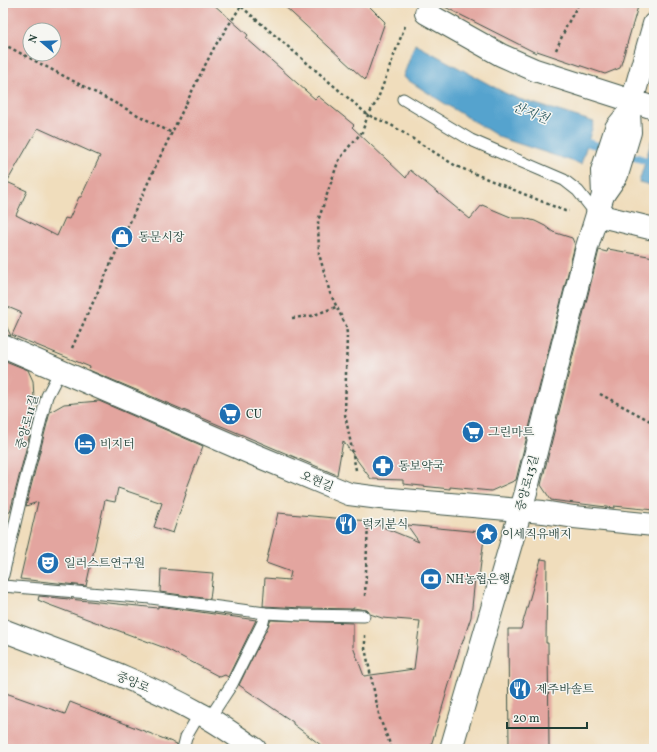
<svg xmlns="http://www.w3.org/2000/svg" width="657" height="752" font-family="Vollkorn,'Noto Serif KR',serif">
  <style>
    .water { fill: #54a3ce; stroke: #3a7081 }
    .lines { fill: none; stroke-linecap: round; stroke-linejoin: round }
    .stream { stroke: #54a3ce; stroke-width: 8 }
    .building { fill: #e3a59f; fill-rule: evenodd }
    .service-casing { stroke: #3e5548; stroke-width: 13 }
    .minor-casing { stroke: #3e5548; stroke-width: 24 }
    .secondary-casing { stroke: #3e5548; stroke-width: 24 }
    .path { stroke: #3e5548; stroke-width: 2.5; stroke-dasharray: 3 3; stroke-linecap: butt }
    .service { stroke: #fff; stroke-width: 11 }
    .minor { stroke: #fff; stroke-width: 22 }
    .secondary { stroke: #fff; stroke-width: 22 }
    .labels { text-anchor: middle; stroke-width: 3; stroke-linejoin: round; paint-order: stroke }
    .poi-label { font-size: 12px; fill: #1f3d34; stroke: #f6f6f2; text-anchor: start }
    .street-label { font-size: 12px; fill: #1f3d34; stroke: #f6f6f2 }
    .water-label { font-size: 13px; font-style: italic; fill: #2f5c62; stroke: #f6f6f2 }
  </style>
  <rect width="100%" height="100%" fill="#f6f6f2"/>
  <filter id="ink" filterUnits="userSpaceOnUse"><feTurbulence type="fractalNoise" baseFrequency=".025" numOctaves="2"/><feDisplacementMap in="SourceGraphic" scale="8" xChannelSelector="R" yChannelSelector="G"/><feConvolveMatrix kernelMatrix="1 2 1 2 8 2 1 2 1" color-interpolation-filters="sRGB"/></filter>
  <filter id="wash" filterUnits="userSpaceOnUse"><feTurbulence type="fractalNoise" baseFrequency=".012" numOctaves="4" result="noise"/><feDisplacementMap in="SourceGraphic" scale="16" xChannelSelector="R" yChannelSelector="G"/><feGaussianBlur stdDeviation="0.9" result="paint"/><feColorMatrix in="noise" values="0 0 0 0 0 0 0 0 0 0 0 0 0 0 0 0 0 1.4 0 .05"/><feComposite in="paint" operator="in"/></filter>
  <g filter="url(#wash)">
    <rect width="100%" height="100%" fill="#f0ddbc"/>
    <!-- water -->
    <g class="water">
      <polygon points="415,44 505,93 519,99 594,122 581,164 501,138 455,110 403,77"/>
      <polygon points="652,139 654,140 654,186 639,182"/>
    </g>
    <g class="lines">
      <!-- stream -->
      <g class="stream">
        <polyline points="578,140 609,149"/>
        <polyline points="624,154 654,163"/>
      </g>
    </g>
    <g id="blocks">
      <!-- building -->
      <g class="building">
        <path d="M 3,3 L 212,3 L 248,35 L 246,38 L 315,99 L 318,96 L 354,125 L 352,127 L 406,178 L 410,170 L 470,219 L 482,205 L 513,218 L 524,218 L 535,221 L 545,226 L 553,232 L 572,238 L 575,245 L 516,480 L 491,491 L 450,487 L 450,489 L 403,484 L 403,480 L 371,479 L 343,441 L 337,475 L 89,370 L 90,367 L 12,335 L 22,313 L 3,305 ZM 30,30 L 54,30 L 54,54 L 30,54 ZM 38,128 L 100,156 L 81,197 L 79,197 L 69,219 L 65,218 L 57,236 L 16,215 L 27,191 L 7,182 Z"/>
        <polygon points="281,3 366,3 385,22 365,80"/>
        <polygon points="437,3 639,3 620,68 605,74 537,51 536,53"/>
        <polygon points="608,249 654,257 654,510 614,506 614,508 551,500 541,485 599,250 607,252"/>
        <polygon points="3,319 11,336 3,334"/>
        <polygon points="3,360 28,370 33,381 35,414 10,512 3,515"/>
        <polygon points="99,401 203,446 185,493 186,494 173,533 154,527 162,503 118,488 115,502 105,500 86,586 20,579 38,502 26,506 50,412 64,404"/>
        <polygon points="278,513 368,521 419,542 407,525 480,532 479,537 484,538 479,578 475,578 471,617 462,644 461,644 430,749 326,749 293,724 293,722 239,685 271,620 353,623 353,647 364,676 414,669 420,621 382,618 370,614 367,610 353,608 353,609 302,608 263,606 265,578 289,580 291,572 266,563"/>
        <polygon points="541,559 547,560 546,643 548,643 549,749 509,749 508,629 521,629"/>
        <polygon points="161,569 213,573 210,599 160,592"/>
        <polygon points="39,596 158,608 158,606 256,620 228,677 225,675 220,677 165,648 47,604 38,600"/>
        <polygon points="3,692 65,714 70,702 177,744 176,749 3,749"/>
      </g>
    </g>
  </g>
  <g filter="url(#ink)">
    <use href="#blocks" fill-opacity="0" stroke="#3e5548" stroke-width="1"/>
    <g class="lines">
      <!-- service casing -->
      <g class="service-casing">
        <g id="service">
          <polyline points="403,99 471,140 564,180 578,191 597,215"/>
          <polyline points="3,575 23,489 47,396 60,371"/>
          <polyline points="3,586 151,598 265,613 302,615 364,616"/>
          <polyline points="209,719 232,684 263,622 265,613"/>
          <polyline points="183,749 186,737 200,713"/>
        </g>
      </g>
      <!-- minor casing -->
      <g class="minor-casing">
        <g id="minor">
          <polyline points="426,13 501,55 535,70 654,108"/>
          <polyline points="603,195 617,175 630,132 629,112 654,24"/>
          <polyline points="597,215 654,229"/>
          <polyline points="3,346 248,452 349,494 380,498 543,512 574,517 654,525"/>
          <polyline points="451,749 526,492 587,247 603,195 602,171 616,128 629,112"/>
        </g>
      </g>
      <!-- secondary casing -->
      <g class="secondary-casing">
        <path id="secondary" d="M 3,630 C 69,656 137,678 199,713 C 219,723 237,737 255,749"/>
      </g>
      <!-- path -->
      <g class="path">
        <polyline points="237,3 368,115 391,125 456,166 565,211 569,211"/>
        <polyline points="398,3 401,8"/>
        <polyline points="3,44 172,133"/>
        <polyline points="556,50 568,23 579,3"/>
        <polyline points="292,318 311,316 336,307"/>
        <polyline points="72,348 158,161 199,77 215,46 241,6"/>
        <polyline points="600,394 654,423"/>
        <polyline points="356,470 345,414 347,334 346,326 330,293 319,254 318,221 338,162 347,149 362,132 368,115 377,101 405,26"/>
        <polyline points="365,596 368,522"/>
        <polyline points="365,635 365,648 380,719 392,749"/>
      </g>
      <!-- service -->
      <use href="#service" class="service"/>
      <!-- minor -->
      <use href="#minor" class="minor"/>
      <!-- secondary -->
      <use href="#secondary" class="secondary"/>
    </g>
  </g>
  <!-- icons -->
  <defs>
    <g id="shop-disc" transform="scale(1.15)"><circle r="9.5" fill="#1f6fb2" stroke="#f6f6f2"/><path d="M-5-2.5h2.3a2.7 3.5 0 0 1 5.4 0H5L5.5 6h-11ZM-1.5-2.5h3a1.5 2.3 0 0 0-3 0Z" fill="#fff"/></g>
    <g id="supermarket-disc" transform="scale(1.15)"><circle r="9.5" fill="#1f6fb2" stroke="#f6f6f2"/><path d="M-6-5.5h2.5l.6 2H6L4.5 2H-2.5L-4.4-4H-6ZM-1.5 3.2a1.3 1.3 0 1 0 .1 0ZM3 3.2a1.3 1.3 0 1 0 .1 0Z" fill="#fff"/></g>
    <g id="hotel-disc" transform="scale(1.15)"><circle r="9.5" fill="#1f6fb2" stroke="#f6f6f2"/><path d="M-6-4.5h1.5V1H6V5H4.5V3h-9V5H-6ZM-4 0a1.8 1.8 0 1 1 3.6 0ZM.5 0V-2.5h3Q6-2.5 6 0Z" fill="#fff"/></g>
    <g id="pharmacy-disc" transform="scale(1.15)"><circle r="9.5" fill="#1f6fb2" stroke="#f6f6f2"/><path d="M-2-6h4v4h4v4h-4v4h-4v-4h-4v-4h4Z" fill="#fff"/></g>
    <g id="restaurant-disc" transform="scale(1.15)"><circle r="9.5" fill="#1f6fb2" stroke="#f6f6f2"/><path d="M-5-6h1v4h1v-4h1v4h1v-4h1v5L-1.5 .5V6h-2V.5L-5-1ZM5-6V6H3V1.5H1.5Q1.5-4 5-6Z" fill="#fff"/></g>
    <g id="sight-disc" transform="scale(1.15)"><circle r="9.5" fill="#1f6fb2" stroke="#f6f6f2"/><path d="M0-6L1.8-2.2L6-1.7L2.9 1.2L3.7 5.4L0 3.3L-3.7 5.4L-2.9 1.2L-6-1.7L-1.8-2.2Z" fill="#fff"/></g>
    <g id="theatre-disc" transform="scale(1.15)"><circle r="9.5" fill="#1f6fb2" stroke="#f6f6f2"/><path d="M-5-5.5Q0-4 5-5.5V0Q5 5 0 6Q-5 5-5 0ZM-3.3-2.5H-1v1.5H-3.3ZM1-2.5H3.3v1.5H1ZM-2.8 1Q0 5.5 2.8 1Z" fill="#fff"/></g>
    <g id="bank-disc" transform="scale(1.15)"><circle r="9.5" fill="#1f6fb2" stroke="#f6f6f2"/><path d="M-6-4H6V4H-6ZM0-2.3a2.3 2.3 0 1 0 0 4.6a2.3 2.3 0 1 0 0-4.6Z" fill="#fff"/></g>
  </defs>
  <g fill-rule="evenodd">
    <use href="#shop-disc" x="122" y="237"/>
    <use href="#supermarket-disc" x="230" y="414"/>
    <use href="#supermarket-disc" x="473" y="432"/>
    <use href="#hotel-disc" x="85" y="444"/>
    <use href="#pharmacy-disc" x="383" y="466"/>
    <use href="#restaurant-disc" x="346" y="524"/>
    <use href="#sight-disc" x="487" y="534"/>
    <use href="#theatre-disc" x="48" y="563"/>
    <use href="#bank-disc" x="431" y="579"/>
    <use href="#restaurant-disc" x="520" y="689"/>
  </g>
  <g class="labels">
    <!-- poi labels -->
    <g class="poi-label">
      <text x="138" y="241">동문시장</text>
      <text x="246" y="418">CU</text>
      <text x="488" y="436">그린마트</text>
      <text x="100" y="448">비지터</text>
      <text x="398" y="470">동보약국</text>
      <text x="362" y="528">럭키분식</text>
      <text x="502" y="538">이세직유배지</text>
      <text x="64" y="567">일러스트연구원</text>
      <text x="446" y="583">NH농협은행</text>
      <text x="536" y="693">제주바솔트</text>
    </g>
    <!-- street labels -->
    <g class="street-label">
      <text transform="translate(27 422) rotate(-75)" y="4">중앙로11길</text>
      <text transform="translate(317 481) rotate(22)" y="4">오현길</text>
      <text transform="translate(527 483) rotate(-75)" y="4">중앙로13길</text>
      <text transform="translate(133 682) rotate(23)" y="4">중앙로</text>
    </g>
    <!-- water labels -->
    <g class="water-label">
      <text transform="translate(531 112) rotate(21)" y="5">산지천</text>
    </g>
  </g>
  <!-- margin -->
  <rect width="657" height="752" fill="none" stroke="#f6f6f2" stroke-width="16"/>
  <!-- north arrow -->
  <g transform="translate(42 42) rotate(289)"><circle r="19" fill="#f6f6f2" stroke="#a0aca6"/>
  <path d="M0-3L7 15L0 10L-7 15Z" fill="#1f6fb2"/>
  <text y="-6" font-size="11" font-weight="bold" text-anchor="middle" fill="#1f3d34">N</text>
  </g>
  <!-- scale -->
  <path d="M507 722v6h80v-6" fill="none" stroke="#1f3d34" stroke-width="2"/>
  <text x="513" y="722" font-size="12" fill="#1f3d34" stroke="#f6f6f2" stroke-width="3" paint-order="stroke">20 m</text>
</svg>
